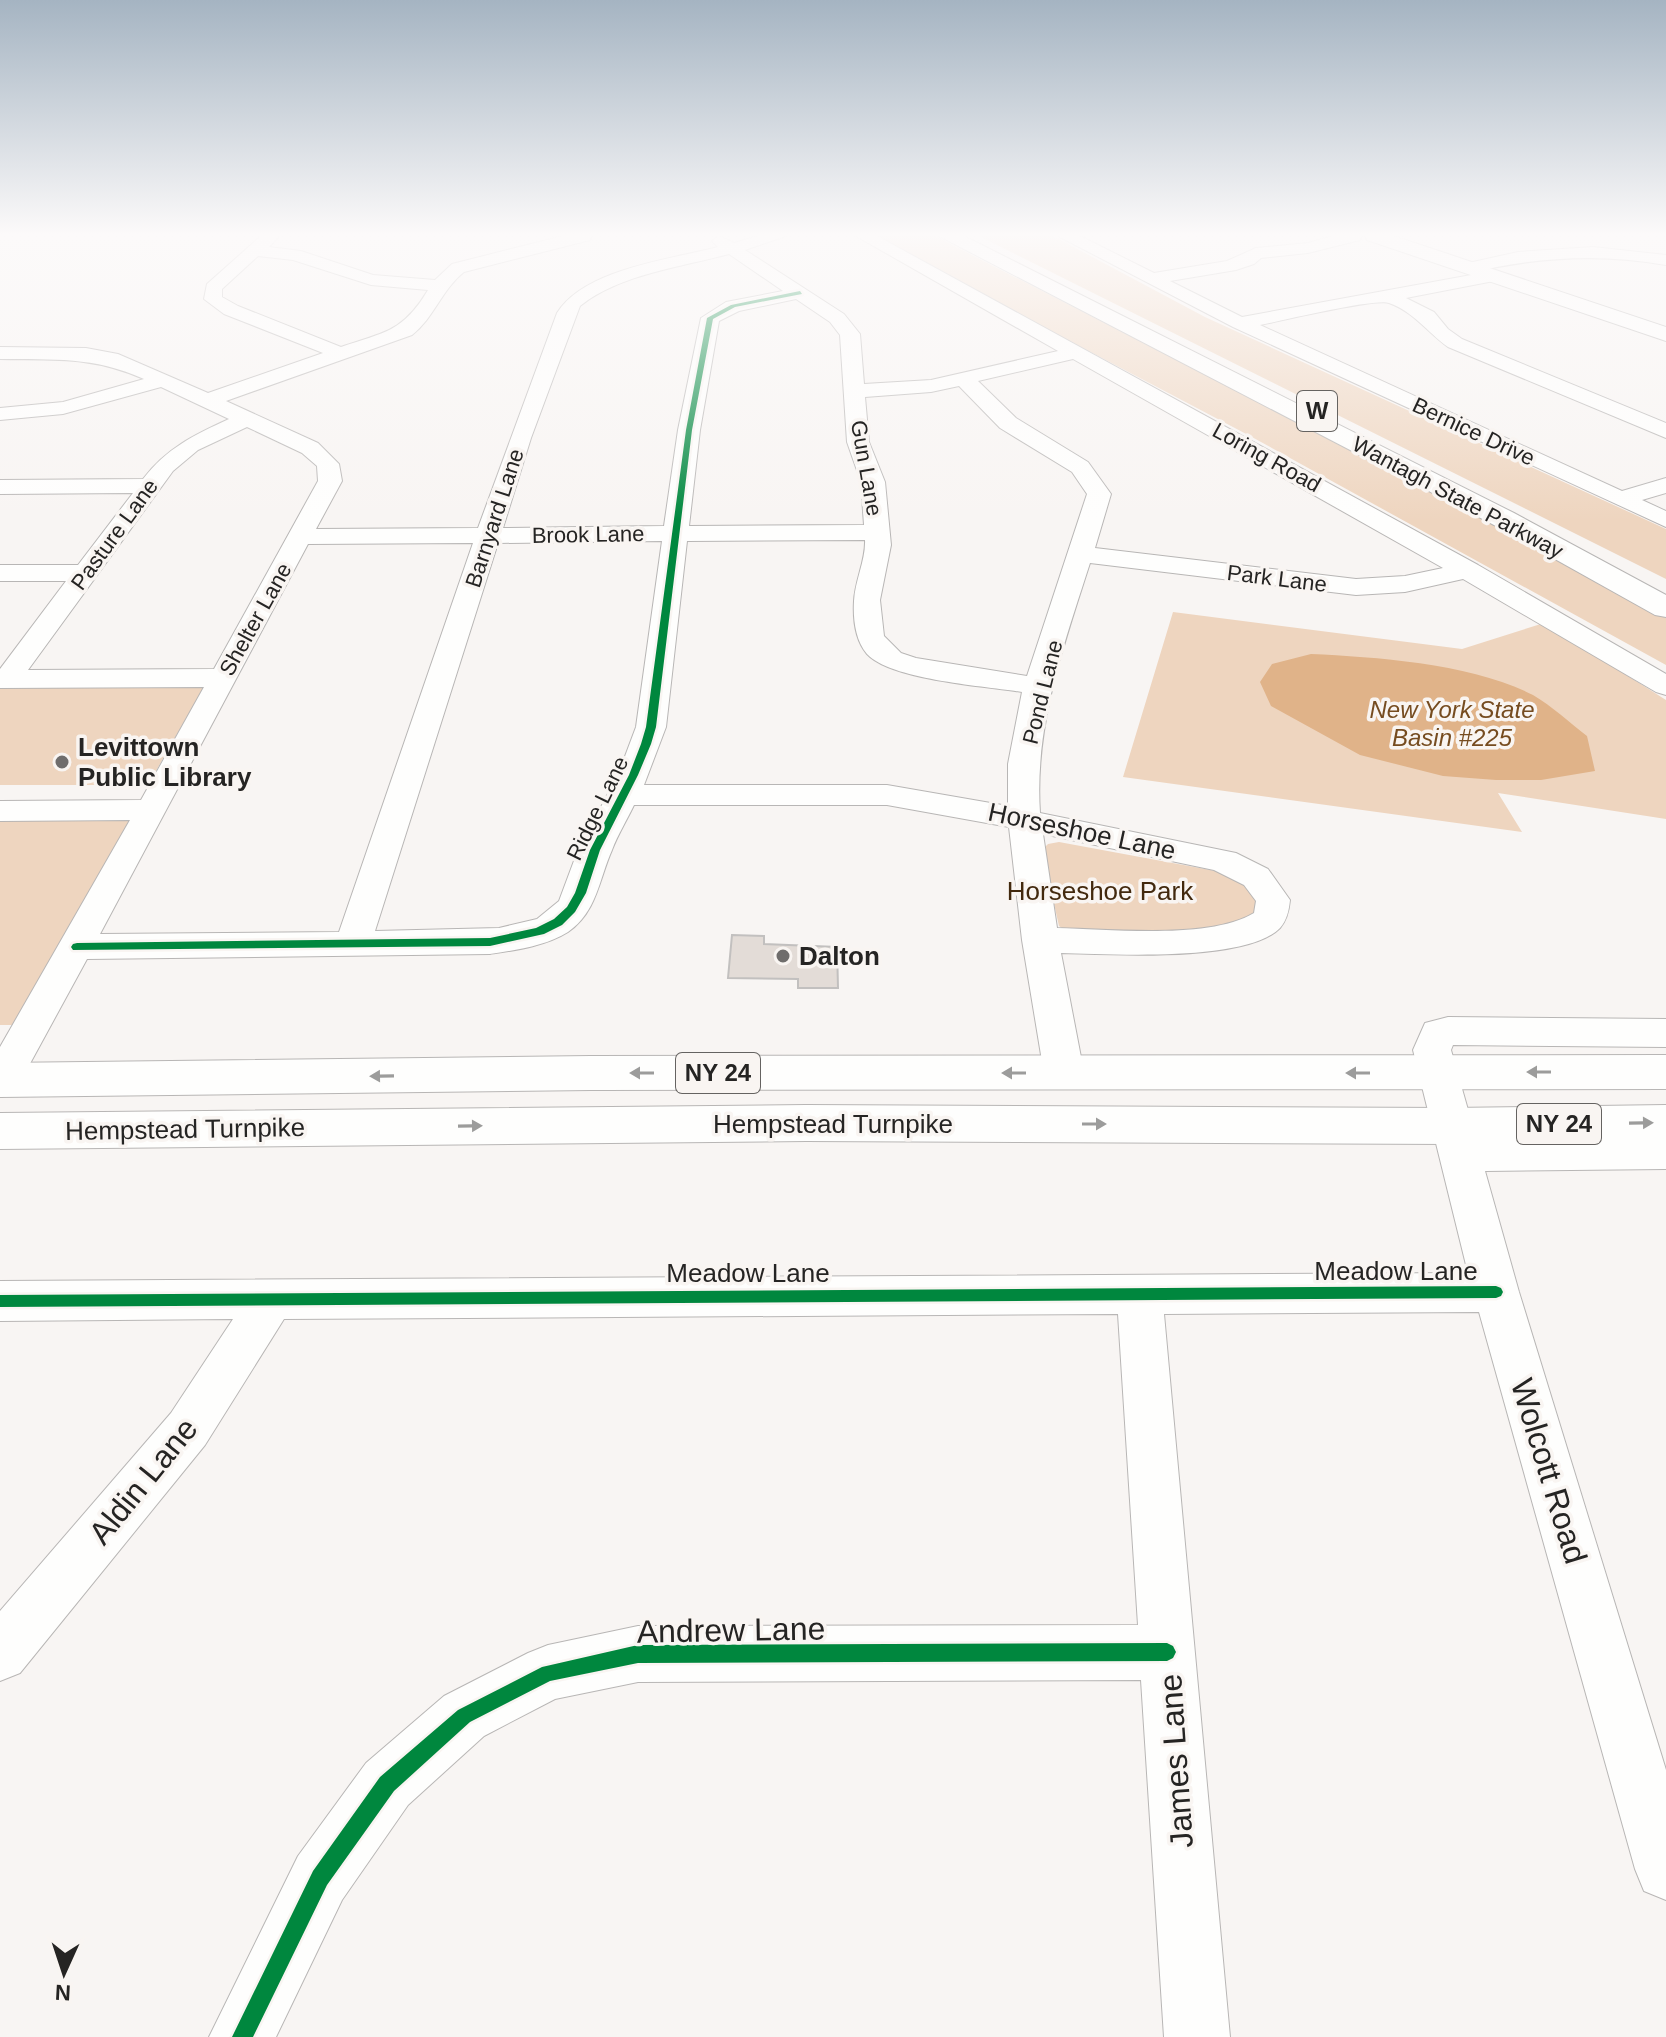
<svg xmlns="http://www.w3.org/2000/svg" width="1666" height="2037" font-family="Arial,sans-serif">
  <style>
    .green { fill: #eed5bf }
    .water { fill: #e0b389 }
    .building { fill: #e3dcd7; stroke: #c2c0bf; stroke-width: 2 }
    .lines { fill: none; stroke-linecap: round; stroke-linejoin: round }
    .minor-casing { stroke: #b8b6b5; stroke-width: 2 }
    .major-casing { stroke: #b8b6b5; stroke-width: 2 }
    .highway-casing { stroke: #b8b6b5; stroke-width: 2 }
    .minor { fill: #fefefd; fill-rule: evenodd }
    .major { fill: #fefefd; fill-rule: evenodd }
    .highway { fill: #fefefd; fill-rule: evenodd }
    .cycleway-casing { stroke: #f9f5f2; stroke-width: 5 }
    .cycleway { fill: #00873e; fill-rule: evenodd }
    .oneway { fill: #9c9c9b }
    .poi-dot { fill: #6f6d6c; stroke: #f9f5f2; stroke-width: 3 }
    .labels { text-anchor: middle; stroke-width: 7; stroke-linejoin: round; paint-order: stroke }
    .far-street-label { font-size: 22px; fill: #252423; stroke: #f9f5f2 }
    .shield { fill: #f9f5f2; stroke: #656361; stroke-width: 2 }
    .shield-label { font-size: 24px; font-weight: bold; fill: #252423 }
    .far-water-label { font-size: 24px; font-style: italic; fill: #764c20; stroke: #f9f5f2 }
    .poi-label { font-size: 26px; font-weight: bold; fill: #252423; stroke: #f9f5f2; text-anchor: start }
    .street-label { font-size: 26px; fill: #252423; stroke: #f9f5f2 }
    .park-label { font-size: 26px; fill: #42290e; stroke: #f9f5f2 }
    .near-street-label { font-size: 32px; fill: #252423; stroke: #f9f5f2 }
  </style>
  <rect width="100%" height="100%" fill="#f8f5f3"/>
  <!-- green -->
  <g class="green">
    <polygon points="870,236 935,236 1451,501 1666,618 1666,665 1250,436"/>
    <polygon points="979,236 1053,236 1205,317 1666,529 1666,579"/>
    <polygon points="1173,612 1462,649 1544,623 1666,700 1666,819 1498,793 1522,832 1123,777"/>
    <polygon points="205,685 148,785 0,785 0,686"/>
    <polygon points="140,816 25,1025 0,1025 0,818"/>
    <polygon points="1059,842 1232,874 1252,888 1260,911 1232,932 1066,931 1059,926 1042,850 1048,844"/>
  </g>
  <!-- water -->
  <path class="water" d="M 1311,654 C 1378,657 1473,664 1533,695 C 1552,706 1570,723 1587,736 L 1595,771 L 1541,780 L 1496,780 L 1443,776 L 1360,755 L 1271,706 L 1260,682 L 1272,664 Z"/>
  <!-- building -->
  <polygon class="building" points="732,935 764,936 764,944 837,947 838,988 798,988 798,979 728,978"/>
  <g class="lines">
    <!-- minor casing -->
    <g class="minor-casing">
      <g id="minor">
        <path d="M 261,236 L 279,236 L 269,247 L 301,251 L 373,275 L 435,280 L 452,264 L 563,236 L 592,236 L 590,240 L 464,272 C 442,289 434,318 412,335 L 226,401 L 318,443 L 339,464 L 342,481 L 316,529 L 478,528 L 557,313 C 585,269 668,260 718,247 L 712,241 L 719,236 L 734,243 L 758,236 L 786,236 L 745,250 L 844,314 L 860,334 L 864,384 L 931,380 L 1058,351 L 856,236 L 877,236 L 1478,565 L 1666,674 L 1666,695 L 1656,692 L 1463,579 L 1405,592 L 1356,595 L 1090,563 C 1064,644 1034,726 1040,813 L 1236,853 L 1268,869 L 1290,900 C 1289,910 1287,920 1280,928 C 1246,963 1108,954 1061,953 L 1084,1073 L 1078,1083 L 1064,1088 L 1050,1083 L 1044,1073 L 1022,940 L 1009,827 L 887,805 L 634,805 C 627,820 618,834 612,850 C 599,879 597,912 568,932 C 546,946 516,950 490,954 L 87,959 L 14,1093 L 0,1097 L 0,1047 L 130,820 L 0,821 L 0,801 L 141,800 L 204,687 L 0,688 L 0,669 L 66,581 L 0,581 L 0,565 L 78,565 L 133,493 L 0,494 L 0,480 L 143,479 C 167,448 194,435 229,419 L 161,387 L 63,414 L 0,420 L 0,408 L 63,402 L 144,379 C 92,356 55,360 0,359 L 0,347 L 86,348 L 118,354 L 208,393 L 323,353 L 224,314 L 204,299 L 207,284 ZM 729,254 L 783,291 L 726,302 L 701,318 L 678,430 L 664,526 L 503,528 L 531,438 L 580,306 C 620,274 681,267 729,254 ZM 258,256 L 293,260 L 371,285 L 428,290 C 403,332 385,332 341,347 L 238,306 L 222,297 L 222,289 ZM 796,299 L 830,322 L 840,335 L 847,442 L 861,482 L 864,525 L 689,526 L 700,430 L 719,321 L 739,311 ZM 1073,359 L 1443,568 L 1405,576 L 1356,579 L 1095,548 L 1111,494 L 1088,462 L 1016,418 L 978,381 ZM 959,386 L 1000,428 L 1072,472 L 1087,494 L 1027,676 L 916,658 L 901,653 L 884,636 L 880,600 L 891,545 L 885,482 L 869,442 L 865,397 L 931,392 ZM 247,427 L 302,453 L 317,466 L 318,481 L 214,669 L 28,670 L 173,471 L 198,450 ZM 865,540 C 866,560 855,580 854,601 C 853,618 855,640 867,654 C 891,680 985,686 1022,692 L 1008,764 L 1008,806 L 887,785 L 644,785 L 666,727 L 687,541 ZM 662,541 L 636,727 L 618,775 L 578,850 L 559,901 L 537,919 L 499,928 L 375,931 L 498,543 ZM 473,543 L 339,932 L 100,934 L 308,544 ZM 1043,834 L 1214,870 L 1244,885 L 1256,901 L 1254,913 C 1209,940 1110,929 1057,928 Z"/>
        <path d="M 1058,236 L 1080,236 L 1154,273 L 1227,261 L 1256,248 L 1308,243 L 1333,236 L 1362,236 L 1360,240 L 1308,253 L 1261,258 L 1254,264 L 1236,270 L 1170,281 L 1242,317 L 1493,271 L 1499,272 L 1502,276 L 1499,280 L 1406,298 L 1434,312 L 1448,329 L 1462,339 L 1666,423 L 1666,438 L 1448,347 C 1427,332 1414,312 1389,303 C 1375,298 1281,321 1260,325 L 1622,491 L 1666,478 L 1666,493 L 1642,500 L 1666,511 L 1666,527 L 1233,327 Z"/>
        <path d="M 1593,247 L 1666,255 L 1666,265 C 1599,253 1536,257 1470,273 L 1461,268 L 1464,264 L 1518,252 Z"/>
        <polygon points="1448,1017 1666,1019 1666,1047 1453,1045 1451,1050 1476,1138 1666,1137 1666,1169 1485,1171 1519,1292 1666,1770 1666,1900 1644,1891 1635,1869 1479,1312 1164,1314 1230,2037 1164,2037 1141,1680 638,1682 555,1699 484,1736 408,1805 342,1900 276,2037 209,2037 298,1856 366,1763 444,1696 528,1653 548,1645 638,1626 1138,1625 1118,1314 284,1319 205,1445 20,1673 0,1681 0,1611 171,1413 233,1319 0,1321 0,1281 1468,1273 1413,1050 1425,1023"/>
      </g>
    </g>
    <!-- major casing -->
    <g class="major-casing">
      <g id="major">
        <polygon points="1365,236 1394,236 1666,327 1666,341 1367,240"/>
        <polygon points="1666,1055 1666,1089 591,1090 0,1097 0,1063 591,1056"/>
        <polygon points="806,1105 1451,1108 1666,1105 1666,1141 1451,1144 806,1141 0,1149 0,1113"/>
      </g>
    </g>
    <!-- highway casing -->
    <g class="highway-casing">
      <polygon id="highway" points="939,236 964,236 1514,513 1666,595 1666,617 1655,615 1494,525"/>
    </g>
    <!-- minor -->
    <use href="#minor" class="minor"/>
    <!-- major -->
    <use href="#major" class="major"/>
    <!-- highway -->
    <use href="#highway" class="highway"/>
    <!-- cycleway casing -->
    <g class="cycleway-casing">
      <g id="cycleway">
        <polygon points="800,291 802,294 735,307 713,319 692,430 656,727 651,744 638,775 600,850 586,893 575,912 562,925 544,934 490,946 73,950 71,947 73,944 77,943 490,938 536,928 554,919 567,907 575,893 590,850 629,775 641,744 646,727 686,430 707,318 731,305"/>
        <polygon points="1496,1286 1501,1288 1503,1292 1501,1296 1496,1298 0,1307 0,1295"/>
        <polygon points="1167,1643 1173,1646 1176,1652 1173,1658 1167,1661 638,1663 550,1681 470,1722 394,1791 327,1885 253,2037 232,2037 313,1871 380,1777 458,1710 542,1667 638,1645"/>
      </g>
    </g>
    <!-- cycleway -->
    <use href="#cycleway" class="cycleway"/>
  </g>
  <!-- one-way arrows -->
  <defs><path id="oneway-solid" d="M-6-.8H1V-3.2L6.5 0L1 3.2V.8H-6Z" transform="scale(2)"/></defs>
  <g class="oneway">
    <use href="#oneway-solid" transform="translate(1539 1072) rotate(180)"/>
    <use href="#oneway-solid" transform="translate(642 1073) rotate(-180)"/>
    <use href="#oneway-solid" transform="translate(1014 1073) rotate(180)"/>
    <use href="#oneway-solid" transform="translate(1358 1073) rotate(-180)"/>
    <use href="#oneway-solid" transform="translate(382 1076) rotate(179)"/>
    <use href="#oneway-solid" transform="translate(1641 1123) rotate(-1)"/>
    <use href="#oneway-solid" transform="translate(1094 1124)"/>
    <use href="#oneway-solid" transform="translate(470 1126) rotate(-1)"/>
  </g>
  <!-- sky -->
  <linearGradient id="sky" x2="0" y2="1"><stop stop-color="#a5b4c2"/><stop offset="0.45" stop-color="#fcfafa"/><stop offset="1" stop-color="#fcfafa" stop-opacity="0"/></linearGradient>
  <rect width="1666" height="521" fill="url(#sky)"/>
  <!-- markers -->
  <g class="poi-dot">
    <circle cx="62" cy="762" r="8"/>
    <circle cx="783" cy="956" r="8"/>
  </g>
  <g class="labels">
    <!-- far-street labels -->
    <g class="far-street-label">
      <text transform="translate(1474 431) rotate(25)" y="8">Bernice Drive</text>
      <text transform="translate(1267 457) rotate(29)" y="8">Loring Road</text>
      <text transform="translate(867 468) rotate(80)" y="8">Gun Lane</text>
      <text transform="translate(1458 497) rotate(28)" y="8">Wantagh State Parkway</text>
      <text transform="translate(494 518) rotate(-72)" y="8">Barnyard Lane</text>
      <text transform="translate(114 534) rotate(-54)" y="8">Pasture Lane</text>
      <text transform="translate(588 534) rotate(-1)" y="8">Brook Lane</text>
      <text transform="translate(1277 578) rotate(7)" y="8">Park Lane</text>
      <text transform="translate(255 619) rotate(-61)" y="8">Shelter Lane</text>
      <text transform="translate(1042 692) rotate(-76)" y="8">Pond Lane</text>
      <text transform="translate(597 808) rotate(-64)" y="8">Ridge Lane</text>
    </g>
    <!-- shield labels -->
    <g class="shield">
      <rect x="1297" y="391" width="40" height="40" rx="6"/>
      <rect x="676" y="1053" width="84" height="40" rx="6"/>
      <rect x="1517" y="1104" width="84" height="40" rx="6"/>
    </g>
    <g class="shield-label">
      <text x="1317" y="419">W</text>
      <text x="718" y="1081">NY 24</text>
      <text x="1559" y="1132">NY 24</text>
    </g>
    <!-- far-water labels -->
    <g class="far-water-label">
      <text x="1452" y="718">New York State<tspan x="1452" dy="28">Basin #225</tspan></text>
    </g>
    <!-- poi labels -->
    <g class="poi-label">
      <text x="78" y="756">Levittown<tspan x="78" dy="30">Public Library</tspan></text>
      <text x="799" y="965">Dalton</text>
    </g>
    <!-- street labels -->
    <g class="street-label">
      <text transform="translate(1082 831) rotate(12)" y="9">Horseshoe Lane</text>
      <text x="833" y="1133">Hempstead Turnpike</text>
      <text transform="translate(185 1129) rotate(-1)" y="9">Hempstead Turnpike</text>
      <text x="1396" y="1280">Meadow Lane</text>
      <text x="748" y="1282">Meadow Lane</text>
    </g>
    <!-- park labels -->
    <g class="park-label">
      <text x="1100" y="900">Horseshoe Park</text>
    </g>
    <!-- near-street labels -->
    <g class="near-street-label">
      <text transform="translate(1549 1471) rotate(73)" y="11">Wolcott Road</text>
      <text transform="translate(143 1481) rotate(-51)" y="11">Aldin Lane</text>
      <text transform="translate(731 1630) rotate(-1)" y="11">Andrew Lane</text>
      <text transform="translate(1176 1761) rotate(-94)" y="11">James Lane</text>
    </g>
  </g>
  <!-- north arrow -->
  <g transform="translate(64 1973) rotate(183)" stroke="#f9f5f2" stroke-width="6" paint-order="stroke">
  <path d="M0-6L14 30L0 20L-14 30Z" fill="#252423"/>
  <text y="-12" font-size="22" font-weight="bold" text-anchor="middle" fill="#252423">N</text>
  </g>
</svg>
